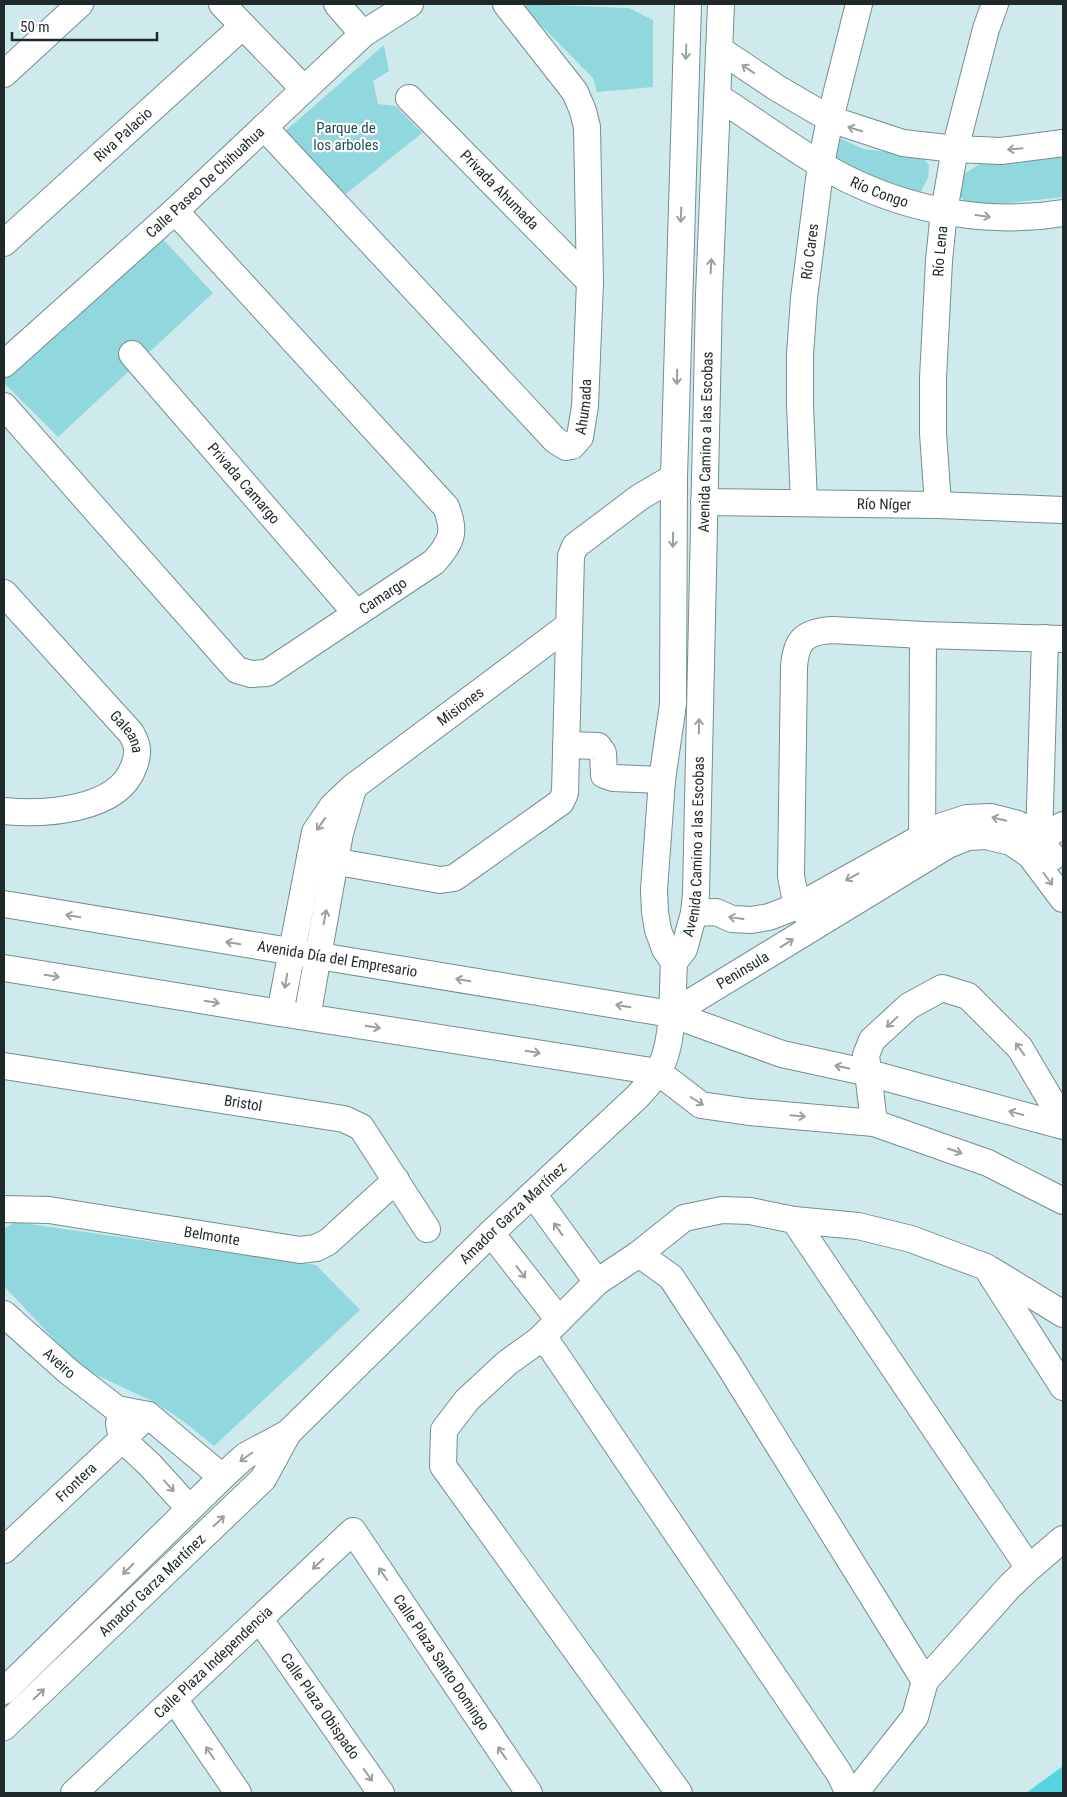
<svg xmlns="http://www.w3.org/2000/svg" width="1067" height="1797" font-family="'Roboto Condensed',sans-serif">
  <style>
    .green { fill: #90d7de }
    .water { fill: #55d5e2 }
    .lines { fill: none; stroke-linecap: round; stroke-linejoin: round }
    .minor-casing { stroke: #758e91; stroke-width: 28 }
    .minor { stroke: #fff; stroke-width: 26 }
    .oneway { stroke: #9a9f9f }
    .labels { text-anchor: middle; stroke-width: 4.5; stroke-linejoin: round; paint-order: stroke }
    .park-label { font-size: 15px; fill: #195055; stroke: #fff }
    .street-label { font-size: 15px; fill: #1f292a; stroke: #fff }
  </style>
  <rect width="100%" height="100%" fill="#cfeaed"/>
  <!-- green -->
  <g class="green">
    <polygon points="520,4 629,8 653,20 653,87 597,92 593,78"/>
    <polygon points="384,45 389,71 373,81 378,104 396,106 422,133 342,197 276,139"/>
    <polygon points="833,135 863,149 921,156 929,165 928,178 920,193 905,196 830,161"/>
    <polygon points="1063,155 1063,197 972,207 956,193 964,174 983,162"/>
    <polygon points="159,235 213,293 58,437 4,383 4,376"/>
    <polygon points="15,1222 316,1265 360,1310 214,1446 183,1421 156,1403 80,1367 4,1286 4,1229"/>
  </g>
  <!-- water -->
  <polygon class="water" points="1063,1766 1063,1793 1026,1793"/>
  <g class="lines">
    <!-- minor casing -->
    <g class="minor-casing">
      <g id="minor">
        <polyline points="222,4 304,89"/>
        <polyline points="337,4 363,34"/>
        <polyline points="719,49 777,88 830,119 903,143 955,149 1001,151 1063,143"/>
        <polyline points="4,74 80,4"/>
        <path id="s1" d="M 718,97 C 762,125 803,157 849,180 C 915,212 991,225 1063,213"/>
        <path id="s2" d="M 409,98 L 590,282"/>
        <path id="s3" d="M 264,127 L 555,440 L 566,447 L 572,446 L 580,437 L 585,406 L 590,282 L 587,127 L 583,111 L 575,92 L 506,4"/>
        <path id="s4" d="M 4,243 L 243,26"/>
        <path id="s5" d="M 132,354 L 356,613"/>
        <path id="s6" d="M 4,364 L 175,211 L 363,34 L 410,4"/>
        <path id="s7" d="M 4,406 L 237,670 L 251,674 L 267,673 L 434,562 C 452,542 456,532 446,507 L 175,211"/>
        <path id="s8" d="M 704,502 L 938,505 L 1063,510"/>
        <path id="s9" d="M 804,503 L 800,405 L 800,355 L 804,298 L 821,164 L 830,119 L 859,4"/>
        <path id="s10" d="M 938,505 L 933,433 L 933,378 L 939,261 L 944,211 L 955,149 L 986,29 L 995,4"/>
        <path id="s11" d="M 4,593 L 131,733 C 138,745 139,753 134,766 C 119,811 43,815 4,811"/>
        <polyline points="566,745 598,746 603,753 604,775 613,778 662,780"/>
        <polyline points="1039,840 1045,638"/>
        <polyline points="922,852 923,635"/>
        <polyline points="1032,852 1039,840 1063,825"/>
        <polyline points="310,857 440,880 454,878 561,802 565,793 571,556 575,546 640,497 674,477"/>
        <path id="s12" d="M 4,904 L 671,1014 L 782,1054 L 869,1073 L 1063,1126"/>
        <polyline points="694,913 716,912 732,919 751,920 769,917 800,905 942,826 967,818 991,817 1018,824 1039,840 1053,857"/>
        <path d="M 813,926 L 794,892 L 791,876 L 794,667 C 796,640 804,632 832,630 L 923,635 L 1063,639"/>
        <polyline points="674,962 665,949 658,930 655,912 654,890 662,780 673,704 674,477 688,4"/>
        <path id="s13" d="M 674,962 L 684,949 L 694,913 L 696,894 L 709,295 L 721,4"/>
        <polyline points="4,968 280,1013 658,1072 701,1105 749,1112 874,1123 988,1163 1063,1201"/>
        <path id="s14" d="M 280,1013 L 315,832 L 332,807 L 353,787 L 568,626"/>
        <path id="s15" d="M 671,1014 L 948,845 L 968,837 L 986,836 L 1011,842 L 1030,855 L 1063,899"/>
        <polyline points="307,1017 340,833 352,792"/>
        <path id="s16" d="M 4,1066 L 344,1119 L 361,1127 L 427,1229"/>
        <polyline points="874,1123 866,1055 872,1040 909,1006 942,988 968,996 1020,1048 1063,1121"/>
        <polyline points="533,1194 597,1282"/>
        <path id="s17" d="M 4,1209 L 49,1210 L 300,1250 L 316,1248 L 328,1242 L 396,1180"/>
        <polyline points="794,1220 858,1226 911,1239 986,1267 1063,1387"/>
        <polyline points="491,1233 559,1320"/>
        <polyline points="639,1254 684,1218 722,1210 750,1211 794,1220 1029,1568"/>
        <polyline points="991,1270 1063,1314"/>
        <path id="s18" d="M 4,1314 L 69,1372 L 117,1409 L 148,1415 L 222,1477"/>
        <polyline points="539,1340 550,1346 839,1773 849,1793"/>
        <polyline points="119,1423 122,1439 150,1465 189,1508"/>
        <path id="s19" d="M 4,1550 L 148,1415"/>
        <path id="s20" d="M 260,1620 L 381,1793"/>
        <path id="s21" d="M 4,1691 L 222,1477 L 245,1456 L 288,1433 L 491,1233 L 637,1097 C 644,1089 652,1081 657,1073 C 675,1047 672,993 674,962"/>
        <polyline points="174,1699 238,1793"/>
        <path id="s22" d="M 4,1727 L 263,1479 L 288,1433"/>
        <path id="s23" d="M 74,1793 L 353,1531 L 529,1793"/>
        <polyline points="679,1793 443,1466 444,1430 467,1400 507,1363 539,1340 597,1282 639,1254 671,1277 728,1364 925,1681"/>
        <polyline points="855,1793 915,1717 925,1681 1010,1586 1029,1568 1063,1539"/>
      </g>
    </g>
    <!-- minor -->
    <use href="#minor" class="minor"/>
  </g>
  <!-- one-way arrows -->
  <defs><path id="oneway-shaft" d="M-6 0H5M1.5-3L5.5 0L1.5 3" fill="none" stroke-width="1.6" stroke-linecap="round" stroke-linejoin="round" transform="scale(1.25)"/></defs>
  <g class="oneway">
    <use href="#oneway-shaft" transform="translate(686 52) rotate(92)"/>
    <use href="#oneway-shaft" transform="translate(748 69) rotate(-146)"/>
    <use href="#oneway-shaft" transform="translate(855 129) rotate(-163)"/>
    <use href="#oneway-shaft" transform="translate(1015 149) rotate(175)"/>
    <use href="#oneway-shaft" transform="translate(681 215) rotate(92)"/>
    <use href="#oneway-shaft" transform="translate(983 216) rotate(8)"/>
    <use href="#oneway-shaft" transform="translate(711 266) rotate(-87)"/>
    <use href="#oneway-shaft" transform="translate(677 377) rotate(92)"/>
    <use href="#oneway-shaft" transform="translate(673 540) rotate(91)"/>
    <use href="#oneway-shaft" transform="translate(699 726) rotate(-89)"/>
    <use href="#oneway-shaft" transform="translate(999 819) rotate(-166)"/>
    <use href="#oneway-shaft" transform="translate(321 824) rotate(125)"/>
    <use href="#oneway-shaft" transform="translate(852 877) rotate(151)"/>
    <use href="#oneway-shaft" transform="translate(1048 879) rotate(53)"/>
    <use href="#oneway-shaft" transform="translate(73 916) rotate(-170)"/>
    <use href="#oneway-shaft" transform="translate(325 917) rotate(-79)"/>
    <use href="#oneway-shaft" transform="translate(736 918) rotate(-172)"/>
    <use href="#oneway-shaft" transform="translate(233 943) rotate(-170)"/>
    <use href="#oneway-shaft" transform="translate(787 943) rotate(-33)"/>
    <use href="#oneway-shaft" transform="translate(52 976) rotate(10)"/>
    <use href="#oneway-shaft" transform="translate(463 980) rotate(-171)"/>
    <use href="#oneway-shaft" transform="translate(286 981) rotate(100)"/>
    <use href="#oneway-shaft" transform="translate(212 1002) rotate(9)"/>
    <use href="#oneway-shaft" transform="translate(623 1006) rotate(-171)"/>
    <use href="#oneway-shaft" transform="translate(892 1022) rotate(137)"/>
    <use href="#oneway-shaft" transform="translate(373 1027) rotate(9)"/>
    <use href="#oneway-shaft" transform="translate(1020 1049) rotate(-126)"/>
    <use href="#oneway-shaft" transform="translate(533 1052) rotate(9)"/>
    <use href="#oneway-shaft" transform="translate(842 1067) rotate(-168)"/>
    <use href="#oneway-shaft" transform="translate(697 1101) rotate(32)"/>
    <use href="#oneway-shaft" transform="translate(1016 1113) rotate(-165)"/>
    <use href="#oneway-shaft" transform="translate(798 1116) rotate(5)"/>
    <use href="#oneway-shaft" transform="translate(955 1151) rotate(19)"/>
    <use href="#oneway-shaft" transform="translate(558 1229) rotate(-126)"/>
    <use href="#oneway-shaft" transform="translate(521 1272) rotate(52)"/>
    <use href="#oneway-shaft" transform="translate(246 1457) rotate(145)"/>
    <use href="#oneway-shaft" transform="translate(169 1486) rotate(48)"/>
    <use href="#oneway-shaft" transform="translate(219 1521) rotate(-44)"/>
    <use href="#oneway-shaft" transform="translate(318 1564) rotate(136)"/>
    <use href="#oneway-shaft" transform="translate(128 1569) rotate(135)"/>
    <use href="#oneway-shaft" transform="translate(383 1574) rotate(-124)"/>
    <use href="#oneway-shaft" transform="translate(39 1694) rotate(-44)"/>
    <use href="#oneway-shaft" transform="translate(210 1753) rotate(-124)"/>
    <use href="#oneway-shaft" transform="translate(502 1753) rotate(-124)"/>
    <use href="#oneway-shaft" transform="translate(368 1775) rotate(55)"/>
  </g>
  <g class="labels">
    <!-- park labels -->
    <g class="park-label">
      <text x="346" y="133">Parque de<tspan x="346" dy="17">los arboles</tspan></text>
    </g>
    <!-- street labels -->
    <g class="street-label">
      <text dy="5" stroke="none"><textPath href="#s4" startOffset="161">Riva Palacio</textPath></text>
      <text dy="5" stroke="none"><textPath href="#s6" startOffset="271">Calle Paseo De Chihuahua</textPath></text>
      <text dy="5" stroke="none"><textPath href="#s2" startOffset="129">Privada Ahumada</textPath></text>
      <text dy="5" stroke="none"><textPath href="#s1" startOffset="188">Río Congo</textPath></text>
      <text dy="5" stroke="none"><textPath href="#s9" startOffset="252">Río Cares</textPath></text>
      <text dy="5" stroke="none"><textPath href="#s10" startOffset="254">Río Lena</textPath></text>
      <text dy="5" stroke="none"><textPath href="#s3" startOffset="489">Ahumada</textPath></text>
      <text dy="5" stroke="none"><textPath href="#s13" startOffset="525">Avenida Camino a las Escobas</textPath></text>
      <text dy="5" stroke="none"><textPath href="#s5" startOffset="171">Privada Camargo</textPath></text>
      <text dy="5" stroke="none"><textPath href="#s8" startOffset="180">Río Níger</textPath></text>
      <text dy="5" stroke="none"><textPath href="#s7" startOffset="522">Camargo</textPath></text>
      <text dy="5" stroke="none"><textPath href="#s14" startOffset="378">Misiones</textPath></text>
      <text dy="5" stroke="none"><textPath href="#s11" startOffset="186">Galeana</textPath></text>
      <text dy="5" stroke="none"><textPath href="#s13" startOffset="120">Avenida Camino a las Escobas</textPath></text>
      <text dy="5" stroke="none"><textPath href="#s12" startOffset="338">Avenida Día del Empresario</textPath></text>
      <text dy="5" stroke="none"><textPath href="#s15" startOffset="84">Peninsula</textPath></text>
      <text dy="5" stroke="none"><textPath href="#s16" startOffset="242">Bristol</textPath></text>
      <text dy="5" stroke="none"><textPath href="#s21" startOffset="700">Amador Garza Martínez</textPath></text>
      <text dy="5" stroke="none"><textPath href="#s17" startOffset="210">Belmonte</textPath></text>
      <text dy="5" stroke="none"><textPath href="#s18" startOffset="74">Aveiro</textPath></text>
      <text dy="5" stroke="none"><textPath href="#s19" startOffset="99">Frontera</textPath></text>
      <text dy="5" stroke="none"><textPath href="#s22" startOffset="205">Amador Garza Martínez</textPath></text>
      <text dy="5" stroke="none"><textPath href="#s23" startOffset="191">Calle Plaza Independencia</textPath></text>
      <text dy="5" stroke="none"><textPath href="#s23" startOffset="541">Calle Plaza Santo Domingo</textPath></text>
      <text dy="5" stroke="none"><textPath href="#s20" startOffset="105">Calle Plaza Obispado</textPath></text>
    </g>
  </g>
  <!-- border -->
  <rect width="1067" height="1797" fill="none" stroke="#1f292a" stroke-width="10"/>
  <!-- scale -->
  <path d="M12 32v8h145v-8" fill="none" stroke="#1f292a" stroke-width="2.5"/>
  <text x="20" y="32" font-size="15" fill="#1f292a" stroke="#ffffff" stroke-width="4" paint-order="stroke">50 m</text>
</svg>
